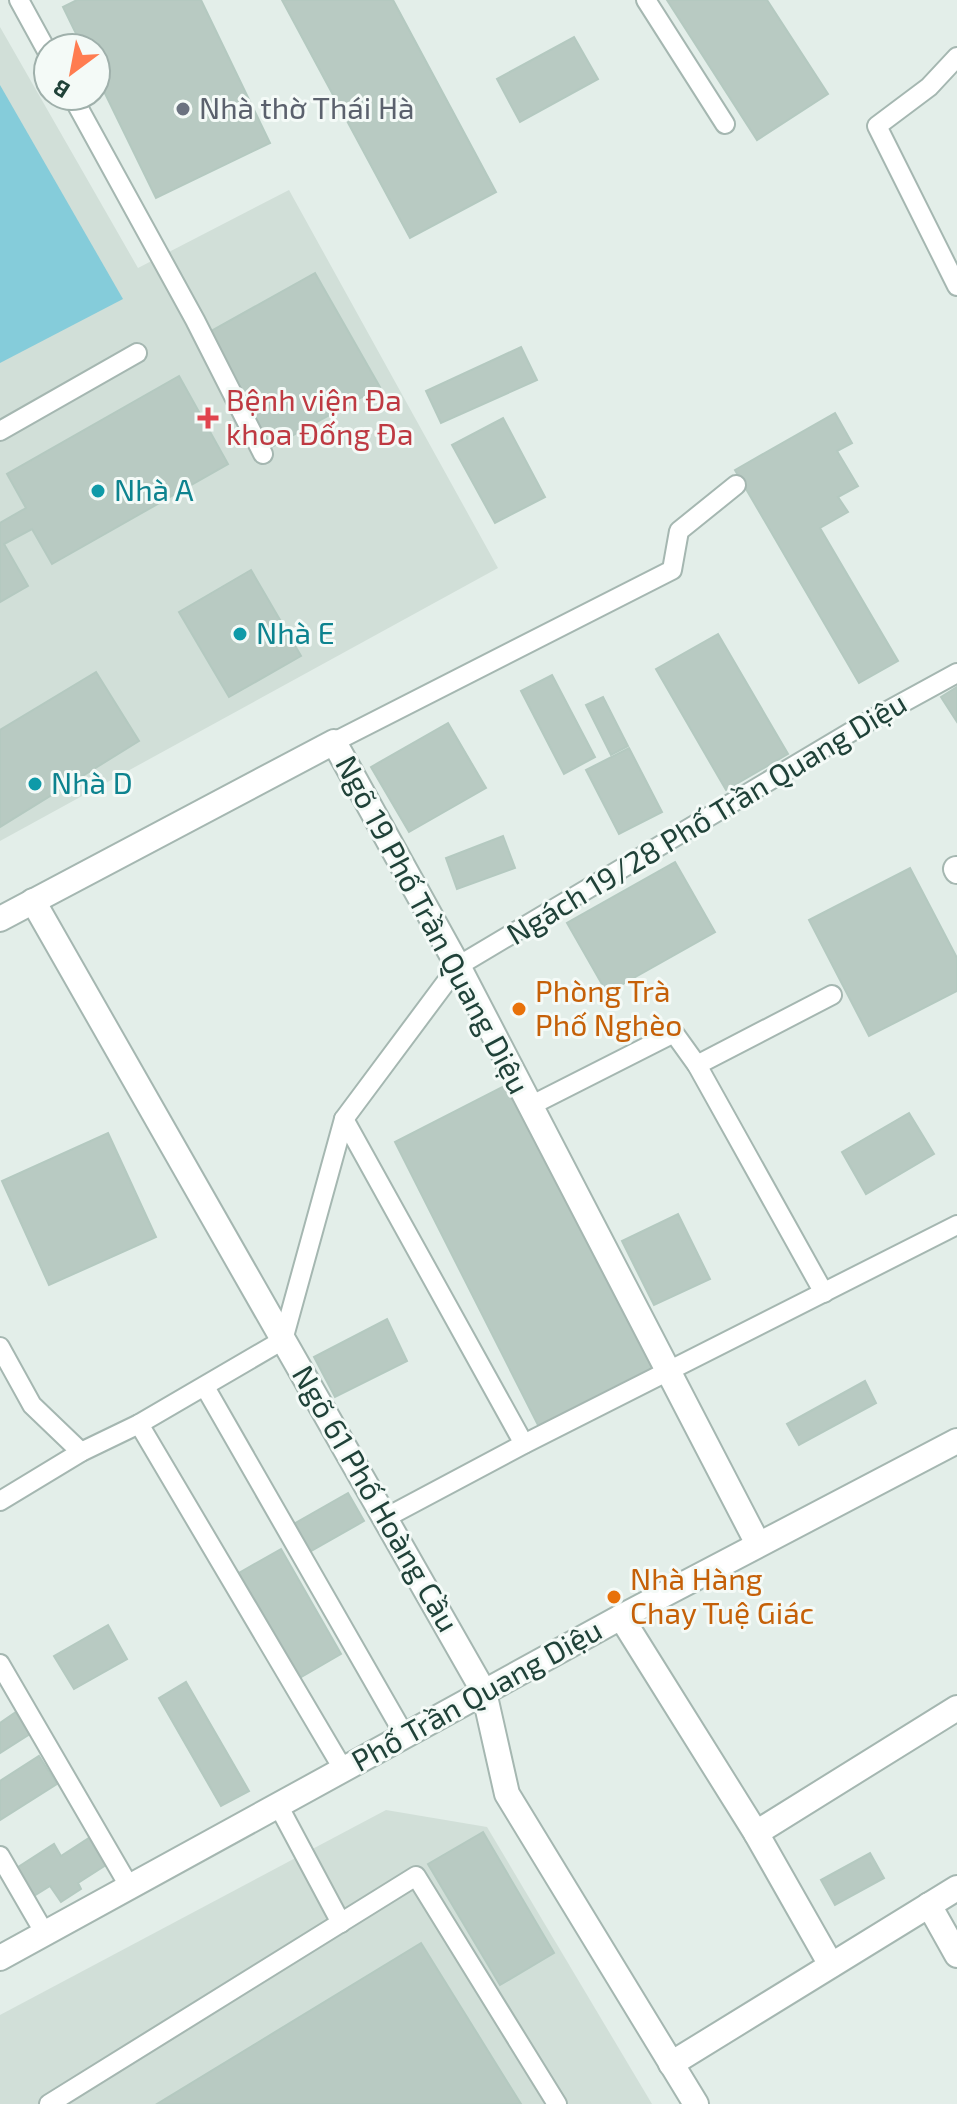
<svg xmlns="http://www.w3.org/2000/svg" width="957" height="2104" font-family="'Exo 2',sans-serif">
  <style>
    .built { fill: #d1dfd8 }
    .water { fill: #85ccda }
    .building { fill: #b8cac2; stroke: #b4c9c0; stroke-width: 2 }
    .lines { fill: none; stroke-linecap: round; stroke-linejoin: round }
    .service-casing { stroke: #a5b7b1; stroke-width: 22 }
    .minor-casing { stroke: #a5b7b1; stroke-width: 28 }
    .service { stroke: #fff; stroke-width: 18 }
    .minor { stroke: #fff; stroke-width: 24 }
    .worship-dot { fill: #6b7280; stroke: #f4faf7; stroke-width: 3 }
    .health-dot { fill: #e0444e; stroke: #f4faf7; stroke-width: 3 }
    .culture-dot { fill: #0f9aa8; stroke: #f4faf7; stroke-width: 3 }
    .food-dot { fill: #e8710a; stroke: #f4faf7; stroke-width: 3 }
    .labels { text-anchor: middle; stroke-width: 6; stroke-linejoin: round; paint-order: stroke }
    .worship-label { font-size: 30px; fill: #5b616d; stroke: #f4faf7; text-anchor: start }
    .health-label { font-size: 30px; fill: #be3a42; stroke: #f4faf7; text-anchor: start }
    .culture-label { font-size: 30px; fill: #0d838f; stroke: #f4faf7; text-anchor: start }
    .street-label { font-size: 30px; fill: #204239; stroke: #f4faf7 }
    .food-label { font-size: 30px; fill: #c56008; stroke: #f4faf7; text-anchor: start }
  </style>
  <rect width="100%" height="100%" fill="#e3eee9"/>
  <!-- built -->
  <g class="built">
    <polygon points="0,27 138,268 289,190 498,568 0,841"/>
    <polygon points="386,1810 487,1827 652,2104 0,2104 0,2015"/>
  </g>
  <!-- water -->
  <polygon class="water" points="0,85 123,299 0,363"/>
  <!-- building -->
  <g class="building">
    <polygon points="77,0 201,0 270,143 156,198 96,75 96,48 83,48 63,7"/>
    <polygon points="282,0 393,0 496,192 410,238"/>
    <polygon points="667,0 767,0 828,94 757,140"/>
    <polygon points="574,37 598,79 520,122 497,79"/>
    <polygon points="315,273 380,387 270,448 206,334"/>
    <polygon points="521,347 537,380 441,423 426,391"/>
    <polygon points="179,376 228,464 52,564 32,529 4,544 28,586 0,602 0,523 26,508 7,474"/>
    <polygon points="835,413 852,443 837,451 858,486 838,497 848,512 820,528 898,661 859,683 735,470"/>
    <polygon points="503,418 545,497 495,523 452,445"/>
    <polygon points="251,570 301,656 229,697 179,612"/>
    <polygon points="718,634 788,754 726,790 656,669"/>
    <polygon points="96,672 139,741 0,827 0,730"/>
    <polygon points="552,675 595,757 564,774 521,691"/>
    <polygon points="957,687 957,722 941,697"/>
    <polygon points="603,697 628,746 611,755 586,705"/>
    <polygon points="448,723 486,788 409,832 371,767"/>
    <polygon points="629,748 662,812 619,834 586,770"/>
    <polygon points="503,836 515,868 457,889 446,858"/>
    <polygon points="675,862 715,932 607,993 567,923"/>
    <polygon points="910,868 957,958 957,991 869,1036 809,920"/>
    <polygon points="510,1083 659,1371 540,1429 395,1142"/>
    <polygon points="909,1113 934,1154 866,1194 842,1152"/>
    <polygon points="108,1133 156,1237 49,1285 2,1181"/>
    <polygon points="678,1214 710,1279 654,1305 622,1241"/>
    <polygon points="387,1319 407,1361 335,1397 314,1357"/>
    <polygon points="865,1381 876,1403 799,1445 787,1424"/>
    <polygon points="348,1493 364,1521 306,1554 290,1526"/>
    <polygon points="281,1549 341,1654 298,1679 237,1574"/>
    <polygon points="108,1625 127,1659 74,1689 54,1656"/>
    <polygon points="186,1682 249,1791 221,1806 159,1698"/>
    <polygon points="16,1712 30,1734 0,1753 0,1723"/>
    <polygon points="39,1756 57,1784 0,1820 0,1781"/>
    <polygon points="483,1832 554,1953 500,1985 428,1864"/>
    <polygon points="89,1838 106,1865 78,1883 81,1889 61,1902 50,1886 32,1897 15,1869 54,1844 61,1856"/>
    <polygon points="870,1853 884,1878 835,1905 821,1880"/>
    <polygon points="421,1943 521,2104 157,2104"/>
  </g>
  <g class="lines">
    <!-- service casing -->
    <g class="service-casing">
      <g id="service">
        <polyline points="19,0 48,53"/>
        <polyline points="646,0 725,124"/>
        <polyline points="957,57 929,87 877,126 957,286"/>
        <polyline points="72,96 195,320 263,454"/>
        <polyline points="0,431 137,353"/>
        <polyline points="334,742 672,570 679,531 736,485"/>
        <polyline points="697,1065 832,995"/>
        <polyline points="530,1106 674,1033 697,1065 824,1293"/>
        <polyline points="344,1119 524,1444"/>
        <polyline points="0,1347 32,1405 81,1452"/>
        <polyline points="205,1387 405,1736"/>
        <polyline points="139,1424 343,1769"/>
        <polyline points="0,1501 81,1452 139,1424 283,1340 344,1119 458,966 871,720 957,673"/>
        <polyline points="387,1517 524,1444 957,1225"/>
        <polyline points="0,1664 129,1886"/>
        <polyline points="278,1805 341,1923"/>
        <polyline points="0,1856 44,1932"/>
        <polyline points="49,2104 416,1876 557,2104"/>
      </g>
    </g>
    <!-- minor casing -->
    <g class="minor-casing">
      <g id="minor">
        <polyline points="956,869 957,871"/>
        <polyline points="33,901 484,1692 507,1794 696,2104"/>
        <polyline points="0,919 334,742 458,966 758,1544"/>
        <polyline points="621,1617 756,1833 831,1965"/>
        <polyline points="756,1833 957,1708"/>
        <polyline points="929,1905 957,1955"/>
        <polyline points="0,1958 621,1617 957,1441"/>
        <polyline points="671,2064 957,1888"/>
      </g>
    </g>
    <!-- service -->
    <use href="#service" class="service"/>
    <!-- minor -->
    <use href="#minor" class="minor"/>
  </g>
  <!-- markers -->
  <circle class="worship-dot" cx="183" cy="109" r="8"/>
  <path class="health-dot" d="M204 406h8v8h8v8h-8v8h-8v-8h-8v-8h8z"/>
  <g class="culture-dot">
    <circle cx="98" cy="491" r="8"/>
    <circle cx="240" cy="634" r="8"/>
    <circle cx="35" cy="784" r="8"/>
  </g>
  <g class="food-dot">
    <circle cx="519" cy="1009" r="8"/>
    <circle cx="614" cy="1597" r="8"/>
  </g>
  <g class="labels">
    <!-- worship labels -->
    <g class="worship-label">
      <text x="199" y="119">Nhà thờ Thái Hà</text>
    </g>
    <!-- health labels -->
    <g class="health-label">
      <text x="226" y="411">Bệnh viện Đa<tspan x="226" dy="34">khoa Đống Đa</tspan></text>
    </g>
    <!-- culture labels -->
    <g class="culture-label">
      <text x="114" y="501">Nhà A</text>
      <text x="256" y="644">Nhà E</text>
      <text x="51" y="794">Nhà D</text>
    </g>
    <!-- street labels -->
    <g class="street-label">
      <text transform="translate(707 819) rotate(-31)" y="10">Ngách 19/28 Phố Trần Quang Diệu</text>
      <text transform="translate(432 925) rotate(62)" y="10">Ngõ 19 Phố Trần Quang Diệu</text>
      <text transform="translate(375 1499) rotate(60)" y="10">Ngõ 61 Phố Hoàng Cầu</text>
      <text transform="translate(477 1696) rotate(-29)" y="10">Phố Trần Quang Diệu</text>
    </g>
    <!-- food labels -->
    <g class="food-label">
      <text x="535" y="1002">Phòng Trà<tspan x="535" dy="34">Phố Nghèo</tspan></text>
      <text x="630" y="1590">Nhà Hàng<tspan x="630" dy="34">Chay Tuệ Giác</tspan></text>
    </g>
  </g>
  <!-- north arrow -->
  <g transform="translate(72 72) rotate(212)"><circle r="38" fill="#f4faf7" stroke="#9fb0ab" stroke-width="2"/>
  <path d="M0-6L14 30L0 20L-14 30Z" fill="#ff7c50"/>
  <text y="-12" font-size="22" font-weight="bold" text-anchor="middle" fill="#204239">B</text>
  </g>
</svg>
